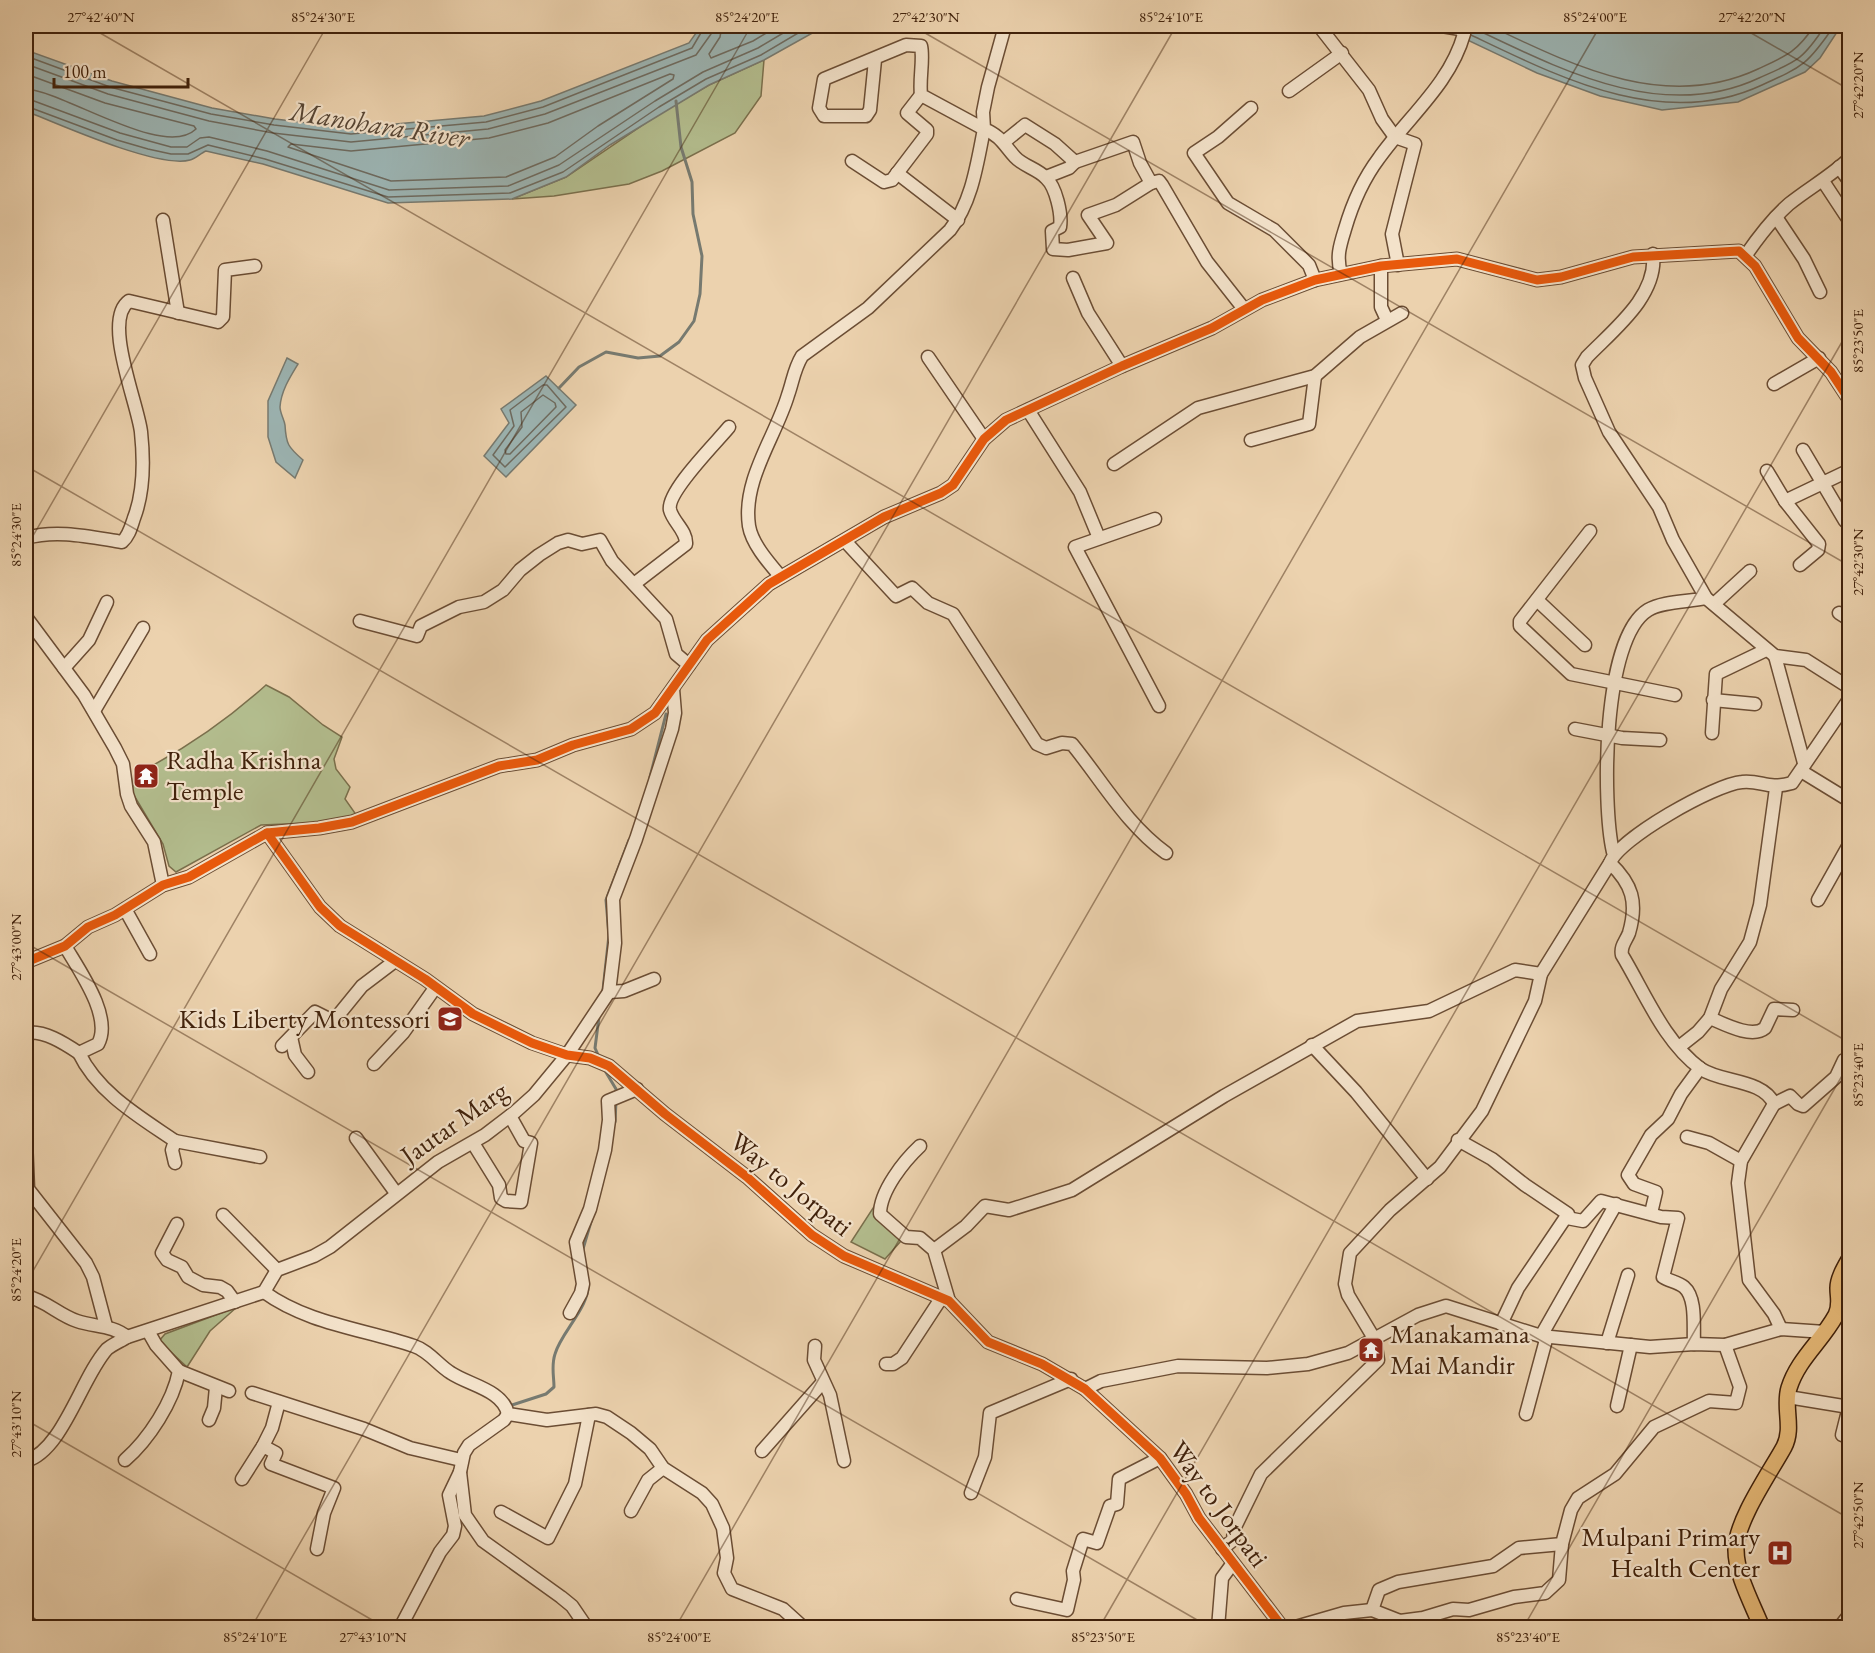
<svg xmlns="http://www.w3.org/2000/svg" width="1875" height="1653" font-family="'EB Garamond',serif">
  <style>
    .green { fill: #b3bd8e; stroke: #7a6f4c; stroke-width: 1.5 }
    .water { fill: #9cb5b4; stroke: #777a70; stroke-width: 1.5 }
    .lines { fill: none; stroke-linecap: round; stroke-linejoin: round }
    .shore { stroke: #6e6b60; stroke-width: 1.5 }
    .stream { stroke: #777a70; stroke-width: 3 }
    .minor-casing { stroke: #6b4d34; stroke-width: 15 }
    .major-casing { stroke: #40210b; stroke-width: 18 }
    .minor { stroke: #f3e2ca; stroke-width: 12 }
    .major { stroke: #e6b977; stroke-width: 15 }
    .cycleway-casing { stroke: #f3e2ca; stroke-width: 13 }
    .cycleway { stroke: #e8590c; stroke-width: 9 }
    .ticks { fill: none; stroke: #40210b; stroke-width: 1.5; stroke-opacity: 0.45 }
    .labels { text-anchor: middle; stroke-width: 4.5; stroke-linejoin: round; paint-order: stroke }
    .poi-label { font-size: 27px; fill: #40210b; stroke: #f3e2ca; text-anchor: start }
    .street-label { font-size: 27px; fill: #40210b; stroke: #f3e2ca }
    .water-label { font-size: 28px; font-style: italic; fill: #574635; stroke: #f3e2ca }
    .neatline { fill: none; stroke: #40210b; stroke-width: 2 }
    .ticks-label { font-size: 15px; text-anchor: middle; fill: #40210b }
  </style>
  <rect width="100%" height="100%" fill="#ecd2ae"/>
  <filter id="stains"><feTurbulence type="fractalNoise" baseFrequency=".00333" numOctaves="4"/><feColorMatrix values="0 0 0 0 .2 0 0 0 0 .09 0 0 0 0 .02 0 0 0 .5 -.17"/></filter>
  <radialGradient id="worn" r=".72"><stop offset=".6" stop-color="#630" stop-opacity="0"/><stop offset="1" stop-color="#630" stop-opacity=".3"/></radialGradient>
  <!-- green -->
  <g class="green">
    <polygon points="764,60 761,96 735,133 662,171 629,184 554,196 512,199 566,177 662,112 709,85"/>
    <path d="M 266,685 L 289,697 L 323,725 L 342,737 L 334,759 L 336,769 L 350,787 L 345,799 L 357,816 L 335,822 L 261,825 L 176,872 L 169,866 L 163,844 L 132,792 L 134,775 C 183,751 225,722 266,685 Z"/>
    <polygon points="875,1205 908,1233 885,1259 851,1242"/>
    <polygon points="237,1307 210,1331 187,1367 159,1341 165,1334"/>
  </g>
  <!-- water -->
  <g class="water">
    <path d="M 701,26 L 825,26 L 764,60 L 709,85 L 610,145 L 566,177 L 512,199 L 388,203 L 263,164 L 206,151 C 201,153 195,159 190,160 C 159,169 58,124 26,111 L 26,50 L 112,81 L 212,108 L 275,119 L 351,128 L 484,116 L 541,101 L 689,43 Z"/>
    <polygon points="1438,26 1841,26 1820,58 1805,72 1738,102 1662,110 1600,96 1537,73"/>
    <path d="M 287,358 L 298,364 C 290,377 281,391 280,407 C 280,413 284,419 285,425 C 286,444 288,447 303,460 L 295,478 L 276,462 L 268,437 L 268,401 Z"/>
    <polygon points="546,376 576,405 506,477 484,456 509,423 501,409"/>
  </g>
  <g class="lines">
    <!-- shore -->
    <g class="shore">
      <polyline points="722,26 720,37 709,54 711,58 753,41 778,26"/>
      <path d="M 1469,26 C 1558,68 1661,124 1759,78 C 1797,61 1802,61 1825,26"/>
      <path d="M 1490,26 C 1574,66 1666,112 1758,69 C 1786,56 1797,52 1814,26"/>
      <path d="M 1471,35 C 1561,78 1664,131 1762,85 C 1804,66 1808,64 1834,26"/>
      <polyline points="26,56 110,87 211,114 274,125 351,134 486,122 543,107 692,48 705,26"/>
      <polyline points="26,64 108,94 209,121 273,133 351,142 488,129 545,114 696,55 711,34 713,26"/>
      <path d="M 26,74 L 105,103 L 194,126 L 196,129 C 164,160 64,91 26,89"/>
      <polygon points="670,74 674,75 673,79 598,126 555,157 506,177 391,181 288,147 291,144 351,151 489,138 548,123"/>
      <polyline points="26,98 120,133 171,147 187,147 200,138 209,137 267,151 389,190 508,186 559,165 655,101 703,72 758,48 795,26"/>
      <polyline points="26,106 117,140 148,149 171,154 188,154 208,145 265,159 388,197 510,193 563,172 659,107 706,79 761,55 810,26"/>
      <polygon points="543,385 547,385 566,407 505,467 493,455 514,426 510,410"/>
      <polygon points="543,395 555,403 556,407 510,454 506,454 505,450 522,427 521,412"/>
    </g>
    <!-- stream -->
    <g class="stream">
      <polyline points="559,388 579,367 606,352 638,358 660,356 679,342 694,321 700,294 702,256 693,214 692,182 681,147 676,101"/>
      <polyline points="650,777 666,714"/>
      <polyline points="603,990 609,935 606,900 629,840"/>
      <polyline points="599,1017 595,1048 599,1057"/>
      <polyline points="604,1069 616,1089 616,1095"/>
      <polyline points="615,1122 616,1101"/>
      <polyline points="583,1249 602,1184"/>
      <path d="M 509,1406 L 546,1394 L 554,1387 C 554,1376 551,1366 555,1354 C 561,1332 591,1306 588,1282"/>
    </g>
    <!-- minor casing -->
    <g class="minor-casing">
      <g id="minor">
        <path d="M 1005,26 L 988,87 L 983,112 L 984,129 C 1001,136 1004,145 1015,157 C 1023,166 1038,169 1046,178 C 1056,187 1062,214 1060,227 L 1052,231 L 1053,249 L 1068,250 L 1107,243 L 1088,215 L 1116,205 L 1151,183"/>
        <polyline points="1319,26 1369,90 1382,119 1395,137 1415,144 1392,234 1398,265"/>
        <polyline points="1289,91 1342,53"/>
        <polyline points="1251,108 1218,137 1194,153 1228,203 1274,230 1309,265 1315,280"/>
        <polyline points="1004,142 1025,125 1055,144 1075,162 1069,168 1046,177"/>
        <polyline points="852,161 884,182 892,180 927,134 927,130 907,113 921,95"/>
        <polyline points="1075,162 1133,142 1140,163 1151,183 1159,181 1162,185 1207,262 1244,309"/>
        <polyline points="1839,167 1850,182"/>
        <polyline points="897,173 958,220"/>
        <polyline points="1823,181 1850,222"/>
        <polyline points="1776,217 1804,259 1820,292"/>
        <polyline points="163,220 178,313"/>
        <path d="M 1653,254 C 1658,296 1613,330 1587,357 L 1582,365 L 1585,378 L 1609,432 L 1659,507 L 1673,540 L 1706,598 L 1775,656 L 1806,660 L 1850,688"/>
        <path d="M 1746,255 C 1759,236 1772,219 1789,204 C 1809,188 1831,176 1850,158"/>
        <polyline points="1381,266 1381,307 1387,320"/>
        <path d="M 1341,273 C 1336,257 1340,245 1345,229 C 1352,205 1364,178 1379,158 C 1408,117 1450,84 1464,34 L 1460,29 L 1442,26"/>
        <polyline points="1073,278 1088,313 1122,366"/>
        <polyline points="928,357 984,439"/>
        <polyline points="1774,384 1819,358"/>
        <polyline points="1028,410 1080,492 1099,538"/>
        <polyline points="1251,440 1309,424 1315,376"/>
        <polyline points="1803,450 1845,521"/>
        <polyline points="1114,464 1198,408 1315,376 1360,337 1402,313"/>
        <polyline points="1767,471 1785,501 1819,544 1818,550 1800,565"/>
        <polyline points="1785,501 1850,470"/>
        <polyline points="1155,519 1075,547 1159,706"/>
        <polyline points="1590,531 1520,621 1520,626 1571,674 1675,695"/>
        <path d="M 26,538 C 57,529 90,537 122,542 C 129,536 131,527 134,518 C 144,492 144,460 141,432 C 138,404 102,320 129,301 L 218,322 L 223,317 L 225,270 L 255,266"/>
        <path d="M 845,541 L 896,596 L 912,588 L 928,603 L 953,614 L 1037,744 L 1046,748 L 1062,743 L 1072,744 C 1103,782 1126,824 1166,853"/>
        <path d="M 780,576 C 769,563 752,544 749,526 C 742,480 776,436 788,395 C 793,381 794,369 802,356 L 868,308 L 950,230 C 972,202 977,164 984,129 L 921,95 C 919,79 924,59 921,46 L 906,45 L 824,79 L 819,108 L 824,116 L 866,116 L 870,110 L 875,60"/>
        <path d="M 634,584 L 686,544 C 687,531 673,522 670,510 C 666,492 717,442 729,427"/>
        <polyline points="1537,600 1585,645"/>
        <polyline points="1714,604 1750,571"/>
        <polyline points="1839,613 1850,620"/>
        <polyline points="26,617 84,695 115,748 123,764 127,794 131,806 154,842 163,885"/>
        <polyline points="360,621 417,636 421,626 459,607 484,602 503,590 520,570 539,555 558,543 568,540 582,544 600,540 612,561 666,619 676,654 689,665"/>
        <polyline points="1775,656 1804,763"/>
        <polyline points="64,668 89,640 107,602"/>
        <polyline points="1713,700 1755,704"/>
        <polyline points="94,711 143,628"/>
        <polyline points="1575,729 1622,738 1660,740"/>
        <polyline points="1712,733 1716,674 1766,650"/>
        <polyline points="1801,771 1850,801"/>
        <polyline points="267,833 320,907 340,926 425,979 473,1014 532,1043 567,1055 590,1058 609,1066 665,1114 747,1177 812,1235 844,1256 949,1301 988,1342 1042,1364 1085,1389 1160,1458 1186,1494 1199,1518 1283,1628"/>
        <path d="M 1613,852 C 1602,804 1602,638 1648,610 C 1663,601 1689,602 1706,598"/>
        <path d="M 1610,863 C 1632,884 1638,902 1629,933 C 1626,941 1620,946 1622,955 C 1645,993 1664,1042 1701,1069 C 1722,1083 1763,1079 1774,1104 L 1741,1161 L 1738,1183 L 1749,1280 L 1774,1314 L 1781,1329"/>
        <polyline points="1818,900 1850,843"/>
        <polyline points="125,909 150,954"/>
        <path d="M 65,946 C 79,970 113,1017 98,1044 L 79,1053 C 98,1093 140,1117 175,1141 L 172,1150 L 175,1163"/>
        <polyline points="26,962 65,946 88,927 115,915 163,885 189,877 267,833 319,828 352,822 499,766 537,760 573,745 631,729 655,713 707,640 769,584 884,517 941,493 953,485 984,439 1006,420 1122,366 1212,328 1262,300 1315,280 1381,266 1457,259 1537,280 1561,277 1633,257 1739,251 1755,266 1798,338 1831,372 1850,401"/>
        <polyline points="609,992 624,991 654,979"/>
        <path d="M 1710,1018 C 1724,1024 1752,1039 1765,1028 L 1774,1009 L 1793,1010"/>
        <path d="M 26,1033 C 44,1030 64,1043 79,1053"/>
        <polyline points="291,1037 295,1055 308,1072"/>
        <polyline points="1312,1045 1356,1092 1427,1179"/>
        <polyline points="282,1046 315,1012 331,1020 336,1018 362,986 395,961"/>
        <polyline points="1679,1047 1698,1032 1710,1018 1721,989 1750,942 1760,905 1776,788"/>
        <polyline points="374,1064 403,1033 435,988"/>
        <polyline points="1774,1104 1790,1096 1798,1104 1803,1106 1836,1077 1844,1060"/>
        <polyline points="1687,1137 1709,1143 1741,1161"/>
        <polyline points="356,1138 396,1193"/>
        <polyline points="1458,1140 1492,1159 1525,1185 1568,1214 1518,1288 1501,1324"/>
        <polyline points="26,1141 28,1189 86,1263 93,1277 106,1326"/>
        <polyline points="175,1141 260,1157"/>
        <polyline points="473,1143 499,1185 501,1198 506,1201 521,1202 531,1143 524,1141 510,1116"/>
        <path d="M 920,1146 C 904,1161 880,1191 880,1214 L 906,1237 L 920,1238 L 934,1250 L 949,1301"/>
        <polyline points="1651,1213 1656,1192 1634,1184 1628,1175 1651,1135 1668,1119 1681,1094 1700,1068"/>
        <polyline points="223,1215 277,1270"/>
        <path d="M 1567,1218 L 1583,1221 L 1601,1201 L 1661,1217 L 1678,1218 L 1663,1277 C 1669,1281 1678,1282 1684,1287 C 1697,1298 1693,1328 1694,1344"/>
        <polyline points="177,1224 162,1253 167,1260 182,1267 188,1277 203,1285 220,1287 227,1291 235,1302"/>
        <polyline points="934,1250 966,1226 985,1206 1009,1210 1072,1190 1224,1096 1357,1021 1429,1011 1515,970 1541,974"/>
        <path d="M 264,1292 C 308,1324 364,1329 414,1346 C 429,1351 438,1365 451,1373 C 469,1385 503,1390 508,1414 L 547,1420 L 596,1414 L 607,1417 L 631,1433 L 650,1449 L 663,1468 L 702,1493 L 712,1504 L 723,1528 L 727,1558 L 724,1573 L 732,1589 L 783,1609 L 804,1628"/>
        <path d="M 26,1296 C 45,1300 59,1315 77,1321 C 94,1327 113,1325 127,1337"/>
        <polyline points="570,1313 581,1293 583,1284 576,1242 590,1209 605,1150 609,1120 608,1101 637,1089"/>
        <polyline points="1837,1314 1850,1314"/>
        <polyline points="1541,1336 1616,1204"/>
        <polyline points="1607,1343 1628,1275"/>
        <polyline points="815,1346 814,1360 830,1395 844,1461"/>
        <polyline points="886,1364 893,1364 902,1358 942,1297"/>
        <polyline points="179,1371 229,1391"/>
        <polyline points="1085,1389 1101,1381 1178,1366 1267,1368 1308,1364 1348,1353 1418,1315 1446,1306 1541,1336 1650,1347 1694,1344 1725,1345 1781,1329 1825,1332"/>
        <polyline points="252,1393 364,1429 410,1448 461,1460"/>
        <polyline points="1788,1397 1849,1407 1842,1435"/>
        <polyline points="279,1402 272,1428 263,1446 276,1453 271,1464 334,1488 324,1513 317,1549"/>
        <polyline points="1617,1406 1631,1345"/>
        <polyline points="508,1414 504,1420 469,1445 464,1453 460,1472 465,1515 483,1541 561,1597 572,1606 587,1628"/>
        <polyline points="1526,1414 1547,1336"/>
        <polyline points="209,1420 214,1408 216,1387"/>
        <polyline points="762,1451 823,1382"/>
        <path d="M 125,1460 C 149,1439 173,1402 179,1371 L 156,1345 L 148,1331"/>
        <path d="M 26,1461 C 63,1450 81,1378 107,1349 C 113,1344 121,1341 127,1337 L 264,1292 L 277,1270 L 314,1256 L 330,1247 L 438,1162 L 485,1135 L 515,1112 L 534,1095 L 567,1055 L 609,992 L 615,943 L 613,899 L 636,839 L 672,729 L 675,713 L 673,689"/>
        <polyline points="242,1479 263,1446"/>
        <polyline points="971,1493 985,1457 990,1413 1071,1379"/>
        <polyline points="631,1511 648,1480 663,1468"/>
        <polyline points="501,1512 548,1538 575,1484 589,1415"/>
        <path d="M 1222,1549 L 1233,1540 L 1234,1529 L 1261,1474 L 1378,1360 L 1375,1340 L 1348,1295 L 1345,1284 L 1350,1253 L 1390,1210 L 1440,1167 L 1482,1111 L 1535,1001 L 1541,974 L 1610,863 C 1618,839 1715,784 1742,782 C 1762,780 1767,790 1792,783 L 1850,698"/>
        <polyline points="1017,1599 1067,1610 1074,1580 1073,1571 1083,1539 1097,1543 1110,1506 1117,1504 1119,1479 1160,1458"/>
        <polyline points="1372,1610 1379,1590 1398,1582 1493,1566 1519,1548 1562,1544 1571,1510 1578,1498 1615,1474 1654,1427 1709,1401 1736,1403 1740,1387 1725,1345"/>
        <polyline points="26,1620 35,1628"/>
        <polyline points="400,1628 440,1552 453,1535 455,1526 449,1495 460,1472"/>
        <polyline points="1218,1628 1222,1578 1233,1563"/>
        <polyline points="1292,1628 1344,1613 1372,1610 1400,1621 1423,1618 1453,1609 1469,1610 1514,1597 1545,1593 1559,1580 1562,1544"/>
        <polyline points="1839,1628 1850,1614"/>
      </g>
    </g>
    <!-- major casing -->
    <g class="major-casing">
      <path id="major" d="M 1762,1628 C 1753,1605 1736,1575 1736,1550 C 1735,1522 1771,1471 1784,1447 C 1794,1428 1783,1407 1789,1388 C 1798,1359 1822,1341 1836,1315 C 1841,1305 1838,1298 1838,1288 C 1838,1278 1845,1267 1850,1258"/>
    </g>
    <!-- minor -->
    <use href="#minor" class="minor"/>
    <!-- major -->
    <use href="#major" class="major"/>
    <!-- cycleway casing -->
    <g class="cycleway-casing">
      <g id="cycleway">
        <polyline points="267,833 320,907 340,926 425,979 473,1014 532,1043 567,1055 590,1058 609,1066 665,1114 747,1177 812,1235 844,1256 949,1301 988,1342 1042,1364 1085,1389 1160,1458 1186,1494 1199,1518 1283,1628"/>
        <polyline points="26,962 65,946 88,927 115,915 163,885 189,877 267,833 319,828 352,822 499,766 537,760 573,745 631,729 655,713 707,640 769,584 884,517 941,493 953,485 984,439 1006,420 1122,366 1212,328 1262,300 1315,280 1381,266 1457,259 1537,280 1561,277 1633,257 1739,251 1755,266 1798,338 1831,372 1850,401"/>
      </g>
    </g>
    <!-- cycleway -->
    <use href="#cycleway" class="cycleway"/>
  </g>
  <!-- ticks -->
  <path class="ticks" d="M 88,26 L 1850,1043M 913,26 L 1850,566M 1739,26 L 1850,90M 26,466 L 1850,1519M 26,548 L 327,26M 26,943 L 1211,1628M 26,1283 L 751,26M 26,1420 L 386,1628M 251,1628 L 1176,26M 675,1628 L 1600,26M 1099,1628 L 1850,328M 1523,1628 L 1850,1062"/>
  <!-- icons -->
  <defs>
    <g id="temple-square" transform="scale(1.35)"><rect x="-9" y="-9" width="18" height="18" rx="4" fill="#8f2418" stroke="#f3e2ca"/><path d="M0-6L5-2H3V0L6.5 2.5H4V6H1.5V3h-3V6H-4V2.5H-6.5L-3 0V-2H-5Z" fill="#fff"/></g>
    <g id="school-square" transform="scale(1.35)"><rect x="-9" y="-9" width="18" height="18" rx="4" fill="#8f2418" stroke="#f3e2ca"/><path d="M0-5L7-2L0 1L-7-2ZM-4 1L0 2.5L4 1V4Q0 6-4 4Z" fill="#fff"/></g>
    <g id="hospital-square" transform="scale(1.35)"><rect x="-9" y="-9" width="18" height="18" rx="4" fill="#8f2418" stroke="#f3e2ca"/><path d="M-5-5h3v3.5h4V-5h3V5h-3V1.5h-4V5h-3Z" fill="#fff"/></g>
  </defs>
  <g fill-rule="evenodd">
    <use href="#temple-square" x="146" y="776"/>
    <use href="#school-square" x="450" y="1019"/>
    <use href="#temple-square" x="1371" y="1350"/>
    <use href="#hospital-square" x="1780" y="1553"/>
  </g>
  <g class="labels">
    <!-- poi labels -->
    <g class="poi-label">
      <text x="166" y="769">Radha Krishna<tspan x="166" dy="31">Temple</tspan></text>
      <text x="430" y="1028" text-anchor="end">Kids Liberty Montessori</text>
      <text x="1390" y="1343">Manakamana<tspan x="1390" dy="31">Mai Mandir</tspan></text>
      <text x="1760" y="1546" text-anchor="end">Mulpani Primary<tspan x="1760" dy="31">Health Center</tspan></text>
    </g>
    <!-- street labels -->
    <g class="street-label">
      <text transform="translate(454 1123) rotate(-35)" y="9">Jautar Marg</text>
      <text transform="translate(791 1184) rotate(39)" y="9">Way to Jorpati</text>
      <text transform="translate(1219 1504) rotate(54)" y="9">Way to Jorpati</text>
    </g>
    <!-- water labels -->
    <g class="water-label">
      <text transform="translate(380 124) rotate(9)" y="10">Manohara River</text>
    </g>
  </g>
  <!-- margin -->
  <rect width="1875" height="1653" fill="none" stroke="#ecd2ae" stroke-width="66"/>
  <!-- scale -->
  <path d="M54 78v9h134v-9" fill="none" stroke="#40210b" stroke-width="3"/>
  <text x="63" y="78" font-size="18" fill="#40210b" stroke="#f3e2ca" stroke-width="4.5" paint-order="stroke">100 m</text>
  <rect x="33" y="33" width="1809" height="1587" class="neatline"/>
  <g class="ticks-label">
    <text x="101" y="22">27°42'40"N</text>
    <text x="323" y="22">85°24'30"E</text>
    <text x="747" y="22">85°24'20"E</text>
    <text x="926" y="22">27°42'30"N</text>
    <text x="1171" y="22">85°24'10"E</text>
    <text x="1595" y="22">85°24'00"E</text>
    <text x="1752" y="22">27°42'20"N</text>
    <text transform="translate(1858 85) rotate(-90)" y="5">27°42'20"N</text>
    <text transform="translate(1858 341) rotate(-90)" y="5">85°23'50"E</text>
    <text transform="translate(16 535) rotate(-90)" y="5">85°24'30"E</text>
    <text transform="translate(1858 562) rotate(-90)" y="5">27°42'30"N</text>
    <text transform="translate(16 947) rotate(-90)" y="5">27°43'00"N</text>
    <text transform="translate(1858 1075) rotate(-90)" y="5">85°23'40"E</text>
    <text transform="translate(16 1270) rotate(-90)" y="5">85°24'20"E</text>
    <text transform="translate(16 1424) rotate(-90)" y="5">27°43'10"N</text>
    <text transform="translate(1858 1515) rotate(-90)" y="5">27°42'50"N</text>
    <text x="255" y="1642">85°24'10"E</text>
    <text x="373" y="1642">27°43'10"N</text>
    <text x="679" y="1642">85°24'00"E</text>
    <text x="1103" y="1642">85°23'50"E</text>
    <text x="1528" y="1642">85°23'40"E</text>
  </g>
  <rect width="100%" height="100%" filter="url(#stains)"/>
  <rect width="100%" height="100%" fill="url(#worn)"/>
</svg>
